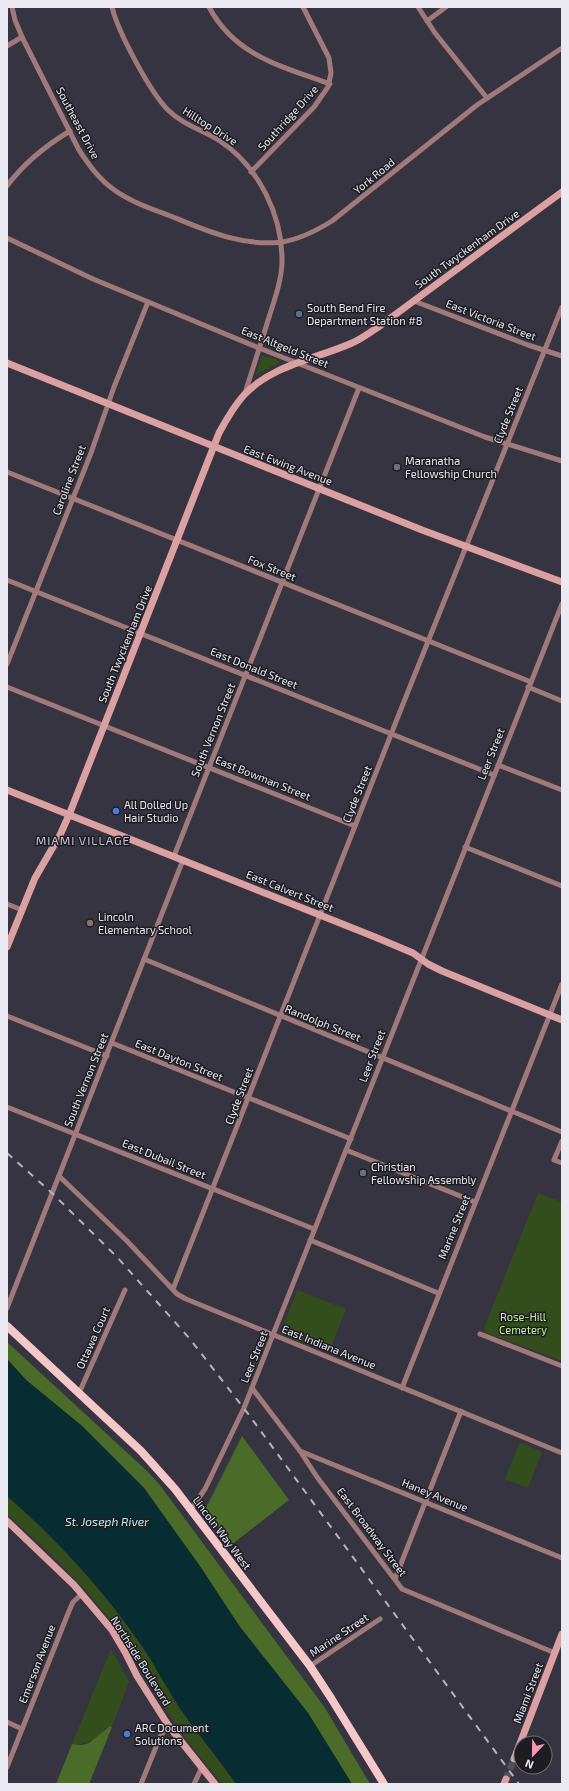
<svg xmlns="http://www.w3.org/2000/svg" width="569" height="1791" font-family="'Exo 2',sans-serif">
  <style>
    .green { fill: #344d1c }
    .forest { fill: #4a6c28 }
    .water { fill: #072c32 }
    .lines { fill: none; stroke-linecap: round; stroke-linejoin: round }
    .secondary-tunnel { stroke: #514f5c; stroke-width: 7; stroke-dasharray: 7 3.5; stroke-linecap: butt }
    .street { stroke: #a07a7b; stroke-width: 5 }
    .secondary { stroke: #dba0a2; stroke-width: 7 }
    .primary { stroke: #f6c7c8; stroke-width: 8 }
    .rail { stroke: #b5b3be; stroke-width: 2; stroke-dasharray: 7 7; stroke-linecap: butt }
    .service-dot { fill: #5c6f8a; stroke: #1d1c22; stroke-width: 1.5 }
    .worship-dot { fill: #6b7280; stroke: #1d1c22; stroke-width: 1.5 }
    .shop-dot { fill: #3f7fe0; stroke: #1d1c22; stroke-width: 1.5 }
    .education-dot { fill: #8d6e63; stroke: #1d1c22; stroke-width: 1.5 }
    .labels { text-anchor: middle; stroke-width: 3; stroke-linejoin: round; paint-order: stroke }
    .street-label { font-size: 11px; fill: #eae9f2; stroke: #1d1c22 }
    .poi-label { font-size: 11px; fill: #eae9f2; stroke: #1d1c22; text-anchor: start }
    .park-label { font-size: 11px; fill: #c2f697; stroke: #1d1c22 }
    .neighbourhood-label { font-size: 12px; letter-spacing: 1px; fill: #c6c3d4; stroke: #1d1c22 }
    .water-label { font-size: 12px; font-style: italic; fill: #bbedf7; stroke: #1d1c22 }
  </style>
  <rect width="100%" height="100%" fill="#363441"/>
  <!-- green -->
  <g class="green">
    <polygon points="262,355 278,360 279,363 256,375"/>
    <polygon points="538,1193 562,1202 562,1361 485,1332 484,1328"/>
    <polygon points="297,1290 346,1309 329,1353 280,1334"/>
    <polygon points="520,1442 542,1452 528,1488 505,1479"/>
    <path d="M 7,1496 C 58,1540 106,1593 144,1649 C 157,1669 168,1691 182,1711 C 199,1736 219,1759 236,1784 L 223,1784 C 205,1763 187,1742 172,1719 C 152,1690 137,1657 116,1628 C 84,1584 47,1550 7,1514 Z"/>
    <path d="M 111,1649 L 129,1682 L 112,1727 L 105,1728 C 97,1741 87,1745 72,1744 Z"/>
  </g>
  <!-- forest -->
  <g class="forest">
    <polygon points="7,1342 147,1471 159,1484 325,1708 370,1784 352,1784 308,1713 240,1627 144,1488 82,1426 26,1380 7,1359"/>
    <polygon points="242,1436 289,1500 231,1545 205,1510"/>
    <polygon points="110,1726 112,1727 89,1784 56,1784 72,1744 82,1745 89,1743"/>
  </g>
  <!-- water -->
  <path class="water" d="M 7,1359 L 26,1380 L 82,1426 L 144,1488 L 200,1566 L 240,1627 L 308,1713 L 352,1784 L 236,1784 C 219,1759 199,1736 182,1711 C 168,1691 157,1669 144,1649 C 106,1593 58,1540 7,1496 Z"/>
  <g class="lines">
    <!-- secondary-tunnel -->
    <polyline class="secondary-tunnel" points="506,1779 514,1759"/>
    <!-- street -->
    <g class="street">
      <path d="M 12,7 L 15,20 L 22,37 L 79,150 C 89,165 99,179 113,189 C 129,201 149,208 168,215 C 205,230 241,247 282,242 C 300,239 316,231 332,221 L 477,105 L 562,48"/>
      <path d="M 112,7 C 118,32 150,92 168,110 C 183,125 203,130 220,141 C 259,167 283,216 282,263 C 281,285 272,306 266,327 C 259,349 252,371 245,393"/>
      <path d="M 209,7 C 235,56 281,66 330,84"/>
      <polyline points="418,7 435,33 487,98"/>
      <polyline points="427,21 446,7"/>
      <polyline points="7,46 22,37"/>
      <polyline points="251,172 314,107 328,87 331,73 329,58 303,7"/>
      <path d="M 7,186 C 24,163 45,146 70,131"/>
      <polyline points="7,238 93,279 259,348 485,437 562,461"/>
      <polyline points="414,301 528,345 562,356"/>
      <polyline points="7,472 531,682"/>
      <polyline points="7,580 494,775"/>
      <polyline points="7,664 91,453 114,387 148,302"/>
      <polyline points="7,687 355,826"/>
      <polyline points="528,687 562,701"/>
      <polyline points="498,765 562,790"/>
      <polyline points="465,847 562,886"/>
      <polyline points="174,856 359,388"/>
      <polyline points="7,904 22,910"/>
      <polyline points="144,959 562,1132"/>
      <polyline points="7,1016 107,1056"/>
      <polyline points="112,1043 351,1139"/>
      <polyline points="7,1107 314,1229"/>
      <polyline points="562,1141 554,1160 562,1163"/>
      <polyline points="346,1150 475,1202"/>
      <polyline points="59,1176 127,1241 177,1294 186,1299 562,1453"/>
      <polyline points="310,1240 438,1293"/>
      <polyline points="173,1289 401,709 562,307"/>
      <polyline points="7,1308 183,860"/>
      <polyline points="480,1334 562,1366"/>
      <polyline points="252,1388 300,1451 317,1477 402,1589 555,1653"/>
      <polyline points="402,1388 562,984"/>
      <polyline points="79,1393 125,1290"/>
      <polyline points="300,1451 562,1558"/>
      <polyline points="191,1509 205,1489 244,1408 562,604"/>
      <polyline points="395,1579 461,1411"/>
      <polyline points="310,1666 380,1619"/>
      <polyline points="7,1722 22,1729"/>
      <polyline points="7,1767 69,1611 73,1602 82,1594"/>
      <polyline points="141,1784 160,1737 168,1725"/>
      <polyline points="194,1784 202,1767"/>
    </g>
    <!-- secondary -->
    <g class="secondary">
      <polyline points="7,363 422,530 562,582"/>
      <polyline points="7,790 375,937 413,953 428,964 442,971 562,1020"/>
      <path d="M 7,947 L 35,878 L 60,835 L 69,815 L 219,433 C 226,420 234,406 244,395 C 272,365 316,359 352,343 C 362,339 372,331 381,325 L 562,192"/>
      <polyline points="7,1521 74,1585 112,1630 125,1652 137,1676 168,1725 215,1784"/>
      <polyline points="514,1759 562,1634"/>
      <polyline points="504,1784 506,1779"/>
    </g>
    <!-- primary -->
    <polyline class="primary" points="7,1326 141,1451 175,1489 310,1666 331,1698 384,1784"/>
    <!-- rail -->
    <polyline class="rail" points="7,1153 52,1193 117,1257 190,1339 249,1415 519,1784"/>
  </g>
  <!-- markers -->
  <circle class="service-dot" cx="299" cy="314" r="4"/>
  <g class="worship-dot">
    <circle cx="397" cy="467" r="4"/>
    <circle cx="363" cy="1173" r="4"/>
  </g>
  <g class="shop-dot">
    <circle cx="116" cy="811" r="4"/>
    <circle cx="127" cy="1734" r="4"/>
  </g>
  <circle class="education-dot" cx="90" cy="923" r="4"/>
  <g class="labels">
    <!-- street labels -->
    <g class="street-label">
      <text transform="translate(288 118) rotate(-48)" y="4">Southridge Drive</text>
      <text transform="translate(78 123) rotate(62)" y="4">Southeast Drive</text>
      <text transform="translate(210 126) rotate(32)" y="4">Hilltop Drive</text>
      <text transform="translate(374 176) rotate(-39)" y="4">York Road</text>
      <text transform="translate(467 249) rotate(-36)" y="4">South Twyckenham Drive</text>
      <text transform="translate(491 320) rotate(21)" y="4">East Victoria Street</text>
      <text transform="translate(285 347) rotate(22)" y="4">East Altgeld Street</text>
      <text transform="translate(508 415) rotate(-68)" y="4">Clyde Street</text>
      <text transform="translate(288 465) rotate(21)" y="4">East Ewing Avenue</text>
      <text transform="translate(69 480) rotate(-69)" y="4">Caroline Street</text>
      <text transform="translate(272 568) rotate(22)" y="4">Fox Street</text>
      <text transform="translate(125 644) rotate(-68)" y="4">South Twyckenham Drive</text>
      <text transform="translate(254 668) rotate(22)" y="4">East Donald Street</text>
      <text transform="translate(213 730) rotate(-68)" y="4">South Vernon Street</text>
      <text transform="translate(491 754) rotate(-68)" y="4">Leer Street</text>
      <text transform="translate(263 778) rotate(22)" y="4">East Bowman Street</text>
      <text transform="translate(357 794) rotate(-68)" y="4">Clyde Street</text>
      <text transform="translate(290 891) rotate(22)" y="4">East Calvert Street</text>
      <text transform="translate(323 1023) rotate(22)" y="4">Randolph Street</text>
      <text transform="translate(372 1056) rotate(-69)" y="4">Leer Street</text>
      <text transform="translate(179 1060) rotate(22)" y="4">East Dayton Street</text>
      <text transform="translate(86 1080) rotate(-68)" y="4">South Vernon Street</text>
      <text transform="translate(239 1096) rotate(-69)" y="4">Clyde Street</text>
      <text transform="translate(164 1159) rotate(22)" y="4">East Dubail Street</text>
      <text transform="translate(454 1227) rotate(-68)" y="4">Marine Street</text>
      <text transform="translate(93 1338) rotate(-66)" y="4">Ottawa Court</text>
      <text transform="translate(329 1347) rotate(22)" y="4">East Indiana Avenue</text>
      <text transform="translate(254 1357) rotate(-68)" y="4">Leer Street</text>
      <text transform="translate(435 1495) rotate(22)" y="4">Haney Avenue</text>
      <text transform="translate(372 1532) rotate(53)" y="4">East Broadway Street</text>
      <text transform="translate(222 1533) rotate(53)" y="4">Lincoln Way West</text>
      <text transform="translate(339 1635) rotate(-34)" y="4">Marine Street</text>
      <text transform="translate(141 1661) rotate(58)" y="4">Northside Boulevard</text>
      <text transform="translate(37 1664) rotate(-69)" y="4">Emerson Avenue</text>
      <text transform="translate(528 1693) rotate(-69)" y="4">Miami Street</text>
    </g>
    <!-- poi labels -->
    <g class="poi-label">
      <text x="307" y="312">South Bend Fire<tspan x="307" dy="13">Department Station #8</tspan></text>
      <text x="405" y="465">Maranatha<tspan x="405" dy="13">Fellowship Church</tspan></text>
      <text x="124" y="809">All Dolled Up<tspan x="124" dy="13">Hair Studio</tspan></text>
      <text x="98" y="921">Lincoln<tspan x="98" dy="13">Elementary School</tspan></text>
      <text x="371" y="1171">Christian<tspan x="371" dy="13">Fellowship Assembly</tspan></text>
      <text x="135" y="1732">ARC Document<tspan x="135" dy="13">Solutions</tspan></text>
    </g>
    <!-- park labels -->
    <g class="park-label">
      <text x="523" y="1321">Rose-Hill<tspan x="523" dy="13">Cemetery</tspan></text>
    </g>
    <!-- neighbourhood labels -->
    <g class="neighbourhood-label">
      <text x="83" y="845">MIAMI VILLAGE</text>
    </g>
    <!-- water labels -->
    <g class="water-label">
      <text x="107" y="1526">St. Joseph River</text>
    </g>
  </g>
  <!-- border -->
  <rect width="569" height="1791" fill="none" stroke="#eae9f2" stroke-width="16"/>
  <!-- north arrow -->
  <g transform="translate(533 1755) rotate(202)"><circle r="19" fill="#1d1c22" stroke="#6f6e75"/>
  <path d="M0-3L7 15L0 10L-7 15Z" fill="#f29aaf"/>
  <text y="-6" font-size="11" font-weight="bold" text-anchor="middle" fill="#eae9f2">N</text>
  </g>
</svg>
